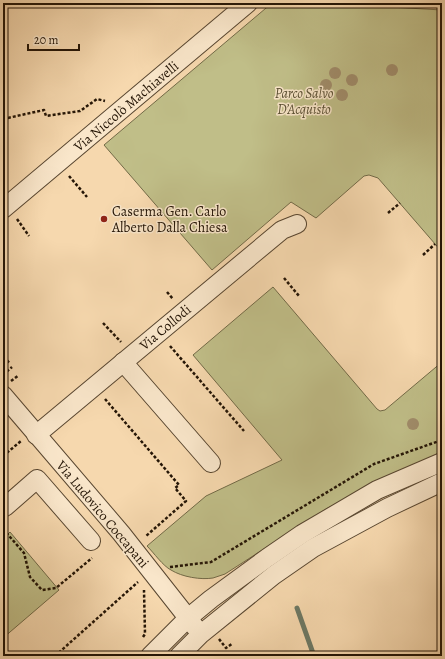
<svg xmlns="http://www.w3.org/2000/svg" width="445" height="659" font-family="Alegreya,serif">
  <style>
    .green { fill: #c0be88; stroke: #726a47 }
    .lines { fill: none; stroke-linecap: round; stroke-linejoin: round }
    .stream { stroke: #6d7965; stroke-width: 5 }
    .minor-casing { stroke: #584630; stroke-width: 20 }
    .path { stroke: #241506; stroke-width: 2.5; stroke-dasharray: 3 2; stroke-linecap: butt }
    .minor { stroke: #f9e6ca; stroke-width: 18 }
    .tree { fill: #a18d6b }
    .poi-dot { fill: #8f2418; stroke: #f9e6ca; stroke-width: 1.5 }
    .labels { text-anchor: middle; stroke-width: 3; stroke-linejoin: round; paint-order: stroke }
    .park-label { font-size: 14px; font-style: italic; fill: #5b5034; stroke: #f9e6ca }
    .street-label { font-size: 14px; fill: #241506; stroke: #f9e6ca }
    .poi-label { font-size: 14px; fill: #241506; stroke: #f9e6ca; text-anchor: start }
  </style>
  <rect width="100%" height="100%" fill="#f6d8ae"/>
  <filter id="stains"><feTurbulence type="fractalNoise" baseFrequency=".005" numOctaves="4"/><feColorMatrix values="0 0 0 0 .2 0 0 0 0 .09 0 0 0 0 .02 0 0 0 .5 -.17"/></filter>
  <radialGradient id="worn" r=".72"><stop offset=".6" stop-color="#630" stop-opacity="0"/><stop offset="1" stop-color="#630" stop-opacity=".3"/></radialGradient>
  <!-- green -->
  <g class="green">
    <polygon points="272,3 355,3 355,5 442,10 442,252 378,178 369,175 364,176 316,218 291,202 212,270 104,145"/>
    <path d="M 273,287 L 377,409 L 380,411 L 385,410 L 442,362 L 442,454 L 385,477 L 326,509 L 225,574 C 221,575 217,577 213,578 C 201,580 182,577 171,570 C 163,566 154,553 147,546 L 206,496 L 282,460 L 193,355 Z"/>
    <polygon points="10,532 59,590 3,638 3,539"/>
  </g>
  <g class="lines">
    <!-- stream -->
    <polyline class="stream" points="297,608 314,656"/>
    <!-- minor casing -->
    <g class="minor-casing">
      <g id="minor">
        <polyline points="3,209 248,3"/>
        <polyline points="123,362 211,463"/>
        <polyline points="3,395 121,533 195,627"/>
        <polyline points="36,435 282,230 297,224"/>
        <polyline points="5,507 37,479 91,541"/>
        <polyline points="150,656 188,618 211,599 267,558 302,534 377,490 442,462"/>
        <polyline points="179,656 201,634 274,575 313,548 387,508 442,482"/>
      </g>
    </g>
    <!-- path -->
    <g class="path">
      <polyline points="3,119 44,110 46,116 80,111 97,99 105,101"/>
      <polyline points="69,176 87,197"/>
      <polyline points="388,213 400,203"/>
      <polyline points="17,219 29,236"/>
      <polyline points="423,255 435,244"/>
      <polyline points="284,278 299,296"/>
      <polyline points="167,292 173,299"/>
      <polyline points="103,323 121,342"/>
      <polyline points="170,346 244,431"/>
      <polyline points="3,356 5,355"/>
      <polyline points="3,366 10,360"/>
      <polyline points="3,375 12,367"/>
      <polyline points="11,381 19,375"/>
      <polyline points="105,399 179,485 175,488 186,501 146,536"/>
      <polyline points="3,456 21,441"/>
      <polyline points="3,529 24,553 30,577 42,590 56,588 92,558"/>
      <polyline points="170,567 211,562 374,464 442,440"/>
      <polyline points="143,637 145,634 144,590"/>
      <polyline points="219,639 226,648 233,643"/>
      <polyline points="55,656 138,582"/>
    </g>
    <!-- minor -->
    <use href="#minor" class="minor"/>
  </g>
  <!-- trees -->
  <g class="tree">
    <circle cx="392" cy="70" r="6"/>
    <circle cx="335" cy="73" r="6"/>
    <circle cx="352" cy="80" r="6"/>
    <circle cx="326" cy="85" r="6"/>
    <circle cx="342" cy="95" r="6"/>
    <circle cx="413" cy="424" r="6"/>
  </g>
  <!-- markers -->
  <circle class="poi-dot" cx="104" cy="219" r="4"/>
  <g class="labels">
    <!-- park labels -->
    <g class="park-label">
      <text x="304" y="98">Parco Salvo<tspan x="304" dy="16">D’Acquisto</tspan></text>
    </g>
    <!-- street labels -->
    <g class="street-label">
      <text transform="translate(126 106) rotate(-40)" y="5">Via Niccolò Machiavelli</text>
      <text transform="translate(165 327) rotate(-40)" y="5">Via Collodi</text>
      <text transform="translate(103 514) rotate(50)" y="5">Via Ludovico Coccapani</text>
    </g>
    <!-- poi labels -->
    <g class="poi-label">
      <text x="112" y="216">Caserma Gen. Carlo<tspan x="112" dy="16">Alberto Dalla Chiesa</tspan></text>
    </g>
  </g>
  <!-- margin -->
  <rect width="445" height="659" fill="none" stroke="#f6d8ae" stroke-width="16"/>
  <rect x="4" y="4" width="437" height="651" fill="none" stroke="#241506" stroke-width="2"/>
  <rect x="8" y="8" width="429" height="643" fill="none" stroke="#241506"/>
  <!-- scale -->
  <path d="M28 44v6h51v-6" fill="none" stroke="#241506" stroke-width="2"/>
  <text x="34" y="44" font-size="12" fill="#241506" stroke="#f9e6ca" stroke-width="3" paint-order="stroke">20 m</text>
  <rect width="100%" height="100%" filter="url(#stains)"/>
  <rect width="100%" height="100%" fill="url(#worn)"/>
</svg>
